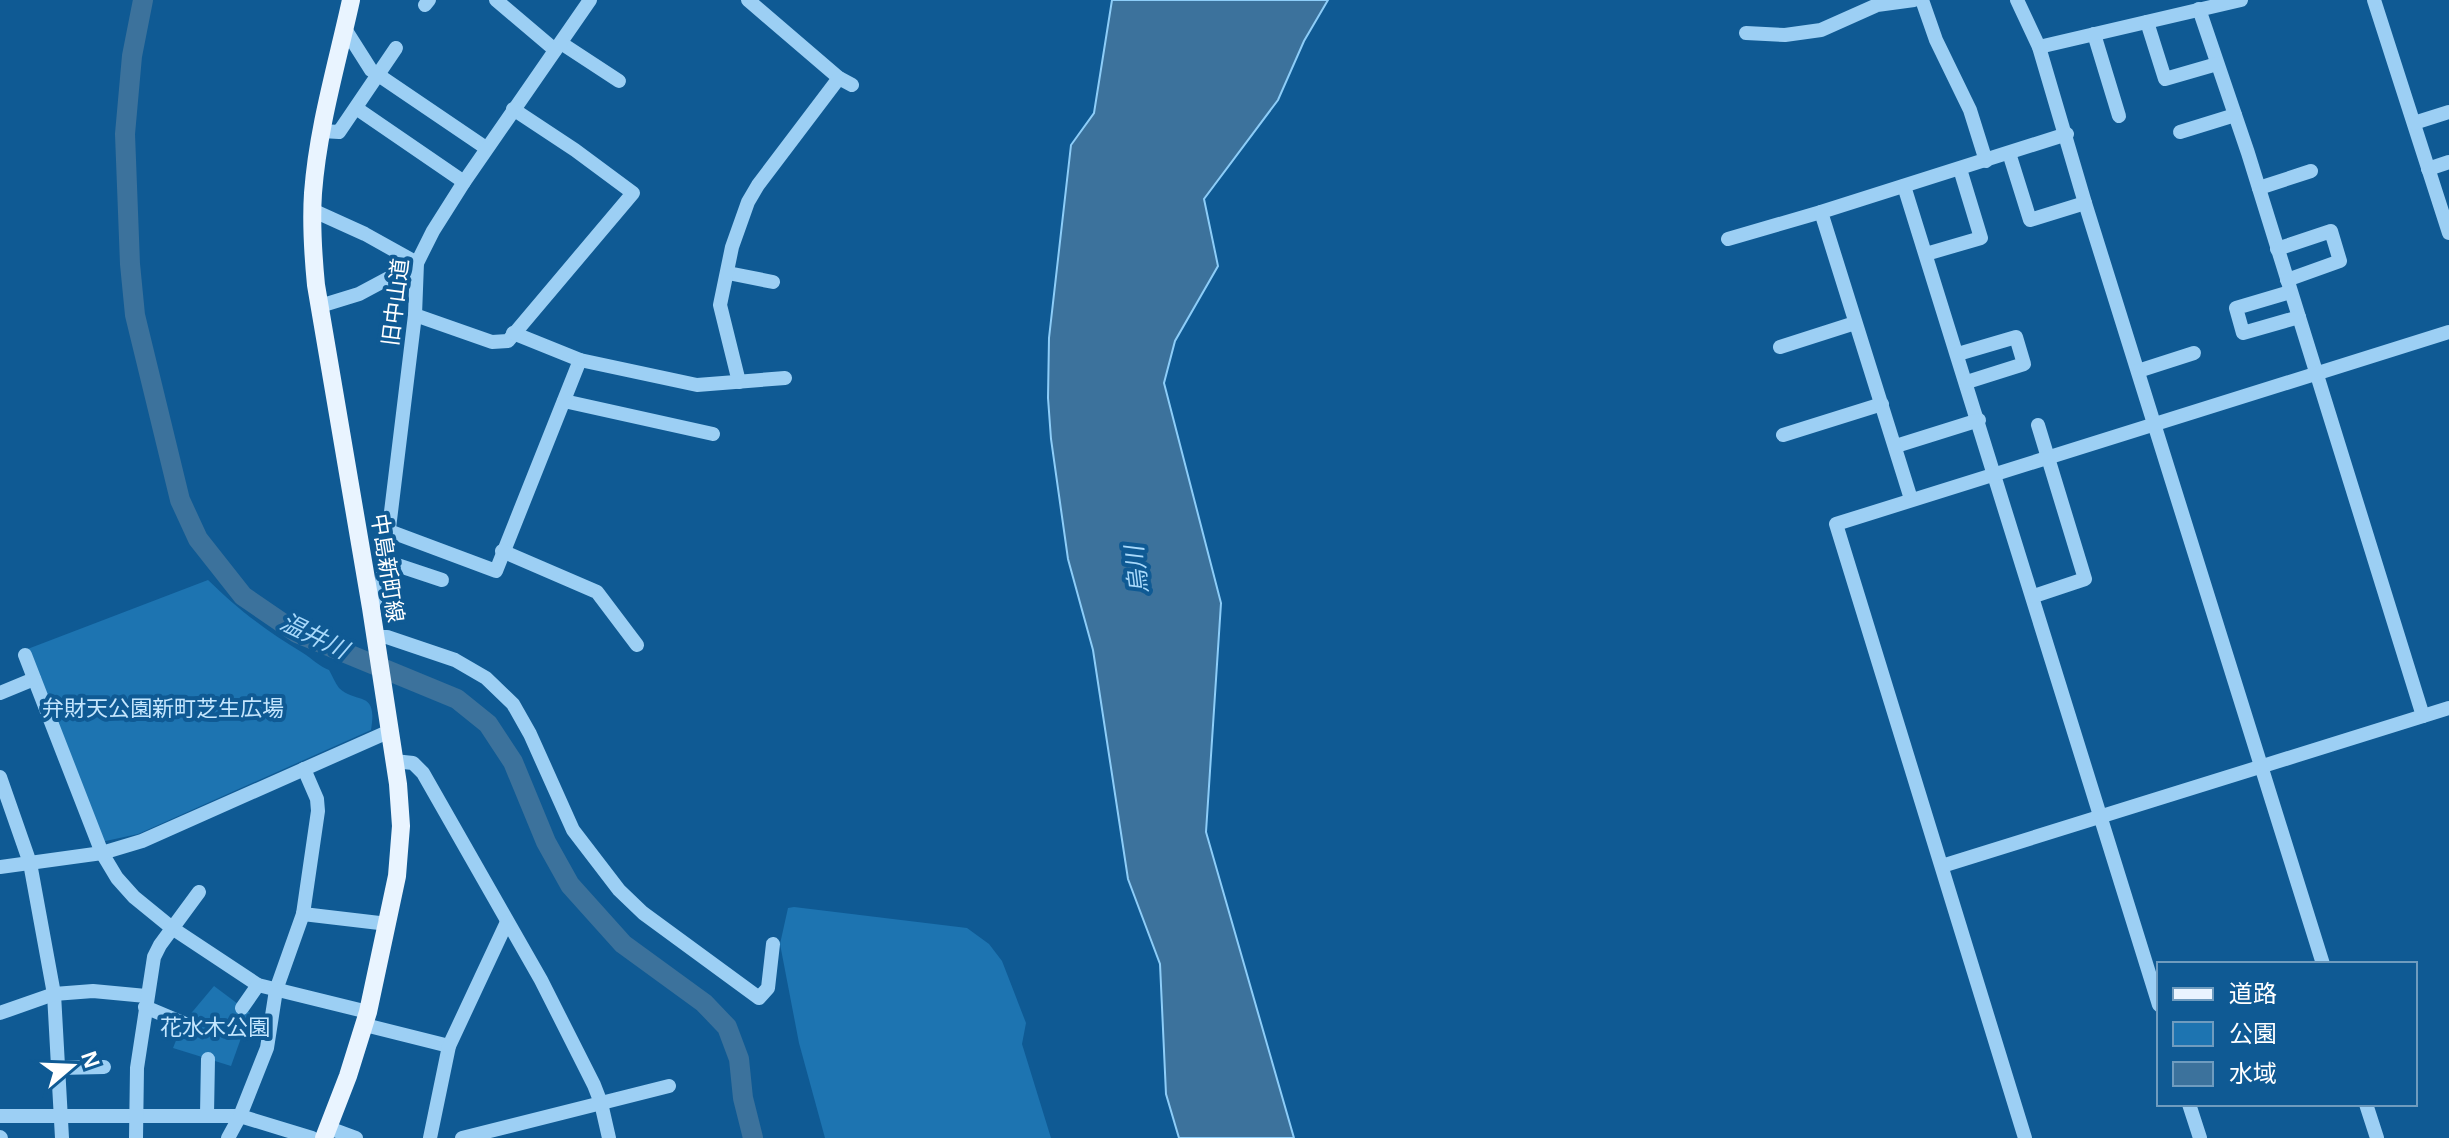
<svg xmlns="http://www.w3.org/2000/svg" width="2449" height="1138" font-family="Helvetica,'Noto Sans JP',sans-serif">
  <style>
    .green { fill: #1d74b1 }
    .water { fill: #3c729c; stroke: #8dcdf8; stroke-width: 2 }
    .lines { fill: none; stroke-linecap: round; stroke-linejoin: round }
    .river { stroke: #3c729c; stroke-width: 20 }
    .minor { stroke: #9ccff4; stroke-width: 14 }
    .major { stroke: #e9f4ff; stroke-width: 18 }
    .labels { text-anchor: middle; stroke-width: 8; stroke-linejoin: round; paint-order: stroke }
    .street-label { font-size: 22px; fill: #fff; stroke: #0f5a94 }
    .park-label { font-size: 22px; fill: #c4e6fe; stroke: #0f5a94 }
    .water-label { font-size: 24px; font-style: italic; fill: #a8d9fb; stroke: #0f5a94 }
  </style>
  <rect width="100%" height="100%" fill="#0f5a94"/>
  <!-- green -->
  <g class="green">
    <path d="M 208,580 C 239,610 266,631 303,653 C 311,658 320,667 329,670 C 332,675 335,683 339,688 C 357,705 378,689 371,730 L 138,834 L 101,842 L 25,650 Z"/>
    <polygon points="794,907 967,928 989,944 1002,961 1026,1023 1022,1044 1051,1138 825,1138 799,1043 780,944 788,908"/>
    <polygon points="214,986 250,1013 231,1066 173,1048 183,1023"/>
  </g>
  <!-- water -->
  <polygon class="water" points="1112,0 1328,0 1304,41 1278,100 1204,199 1218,266 1175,341 1164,383 1221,603 1206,832 1294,1138 1179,1138 1166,1094 1160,964 1128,879 1093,650 1068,559 1051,439 1048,398 1049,338 1071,145 1094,113"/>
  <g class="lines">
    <!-- river -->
    <polyline class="river" points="143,0 132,56 125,134 130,264 135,315 180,500 198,539 243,596 297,633 457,699 488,724 513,762 546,842 570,885 623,944 704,1003 727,1027 739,1059 743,1098 753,1138"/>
    <!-- minor -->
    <g class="minor">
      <polyline points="496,0 555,50"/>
      <polyline points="748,0 839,78 852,85"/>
      <polyline points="1922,0 1936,40 1970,110 1986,161"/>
      <polyline points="2017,0 2039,47 2085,203 2323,964"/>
      <polyline points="2374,0 2449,233"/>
      <polyline points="425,5 429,0"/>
      <polyline points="2199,9 2248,153 2423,716"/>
      <polyline points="2147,22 2165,79 2217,64"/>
      <polyline points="345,29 371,70 486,148"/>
      <polyline points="1746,33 1785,35 1821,30 1877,5 1914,0"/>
      <polyline points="2094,34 2119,116"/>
      <polyline points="561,43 619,81"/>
      <polyline points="2039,47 2241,0"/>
      <polyline points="356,108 464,182"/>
      <polyline points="2414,123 2449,112"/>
      <polyline points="322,131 339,132 396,48"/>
      <polyline points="2180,132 2235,115"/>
      <polyline points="2009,153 2030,220 2085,203"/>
      <polyline points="2428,169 2449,162"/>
      <polyline points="1904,186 2159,1005"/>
      <polyline points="2259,188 2311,171"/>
      <polyline points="312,210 365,234 417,263 359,294 320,306"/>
      <polyline points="1728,239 1821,212"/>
      <polyline points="2277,249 2331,231 2340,261 2287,280"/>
      <polyline points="1926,254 1981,238 1960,169"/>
      <polyline points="728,273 773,282"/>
      <polyline points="2290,292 2236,308 2243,333 2299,317"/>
      <polyline points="415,315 492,342 508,341 633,193 575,150 513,109"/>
      <polyline points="513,333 580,360 697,385 785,378"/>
      <polyline points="1780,347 1855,323"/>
      <polyline points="1958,354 2016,337 2024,364 1967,382"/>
      <polyline points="2138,371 2194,353"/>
      <polyline points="739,382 720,305 732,247 748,202 758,185 839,78"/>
      <polyline points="564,401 713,434"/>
      <polyline points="1783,435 1882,404"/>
      <polyline points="1896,446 1979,420"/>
      <polyline points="1911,499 1821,212 2067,134"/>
      <polyline points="389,531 496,571 580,360"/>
      <polyline points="502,551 597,592 637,645"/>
      <polyline points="385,561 442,580"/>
      <polyline points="2034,596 2085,579 2038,425"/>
      <polyline points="371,608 381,589 385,561 415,315 417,263 433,231 464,182 590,0"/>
      <polyline points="375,637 387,637 455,660 486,678 513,704 530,734 573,830 619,890 643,913 759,998 768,988 773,944"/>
      <polyline points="25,655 102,853 117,878 134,897 172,928 258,985 368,1012"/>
      <polyline points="0,693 34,679"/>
      <polyline points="394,761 413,763 423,773 541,980 594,1085 601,1103 609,1138"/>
      <polyline points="0,777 30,863 54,994 62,1138"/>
      <polyline points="1942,866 2449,708"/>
      <polyline points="0,867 102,853 142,841 390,731"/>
      <polyline points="303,914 388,924"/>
      <polyline points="145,1007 183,1023"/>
      <polyline points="242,1008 258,985"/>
      <polyline points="0,1013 54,994 93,991 146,996"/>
      <polyline points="365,1025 449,1046"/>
      <polyline points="58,1068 104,1067"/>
      <polyline points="2189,1104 2200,1138"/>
      <polyline points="2366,1104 2377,1138"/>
      <polyline points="207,1114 208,1059"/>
      <polyline points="0,1116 240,1116 312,1138"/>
      <polyline points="329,1128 356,1138"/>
      <polyline points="0,1137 1,1138"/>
      <polyline points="136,1138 137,1068 154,957 160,945 199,892"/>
      <polyline points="228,1138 240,1116 267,1048 276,990 303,914 318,811 317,799 304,769"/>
      <polyline points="430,1138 449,1046 507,922"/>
      <polyline points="462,1138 669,1086"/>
      <polyline points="2025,1138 1836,524 2449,332"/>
    </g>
    <!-- major -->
    <path class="major" d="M 324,1138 L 348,1076 L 368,1012 L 397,876 L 401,826 L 398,784 L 371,608 L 316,285 C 313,254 311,223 313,193 C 318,127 337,64 351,0"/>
  </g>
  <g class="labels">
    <!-- street labels -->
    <g class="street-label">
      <text transform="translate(395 302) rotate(-83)" y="8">旧中山道</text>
      <text transform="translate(388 568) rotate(81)" y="8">中島新町線</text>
    </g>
    <!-- park labels -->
    <g class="park-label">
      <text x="163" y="716">弁財天公園新町芝生広場</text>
      <text x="215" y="1035">花水木公園</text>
    </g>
    <!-- water labels -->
    <g class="water-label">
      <text transform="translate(1137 570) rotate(-97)" y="8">烏川</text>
      <text transform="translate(314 636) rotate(26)" y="8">温井川</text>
    </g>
  </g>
  <!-- legend -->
  <rect x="2157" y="962" width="260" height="144" fill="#0f5a94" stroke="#6f9cbf" stroke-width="2"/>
  <rect x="2173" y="988" width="40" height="12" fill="#e9f4ff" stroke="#6f9cbf" stroke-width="2"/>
  <text x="2229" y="1002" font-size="24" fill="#ffffff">道路</text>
  <rect x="2173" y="1022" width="40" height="24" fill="#1d74b1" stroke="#6f9cbf" stroke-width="2"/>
  <text x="2229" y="1042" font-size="24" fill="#ffffff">公園</text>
  <rect x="2173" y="1062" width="40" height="24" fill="#3c729c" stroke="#6f9cbf" stroke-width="2"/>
  <text x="2229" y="1082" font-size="24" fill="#ffffff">水域</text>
  <!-- north arrow -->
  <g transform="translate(72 1066) rotate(71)" stroke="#0f5a94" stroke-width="6" paint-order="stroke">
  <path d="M0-6L14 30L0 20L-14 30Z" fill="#ffffff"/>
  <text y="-12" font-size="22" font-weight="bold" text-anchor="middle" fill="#ffffff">N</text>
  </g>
</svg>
